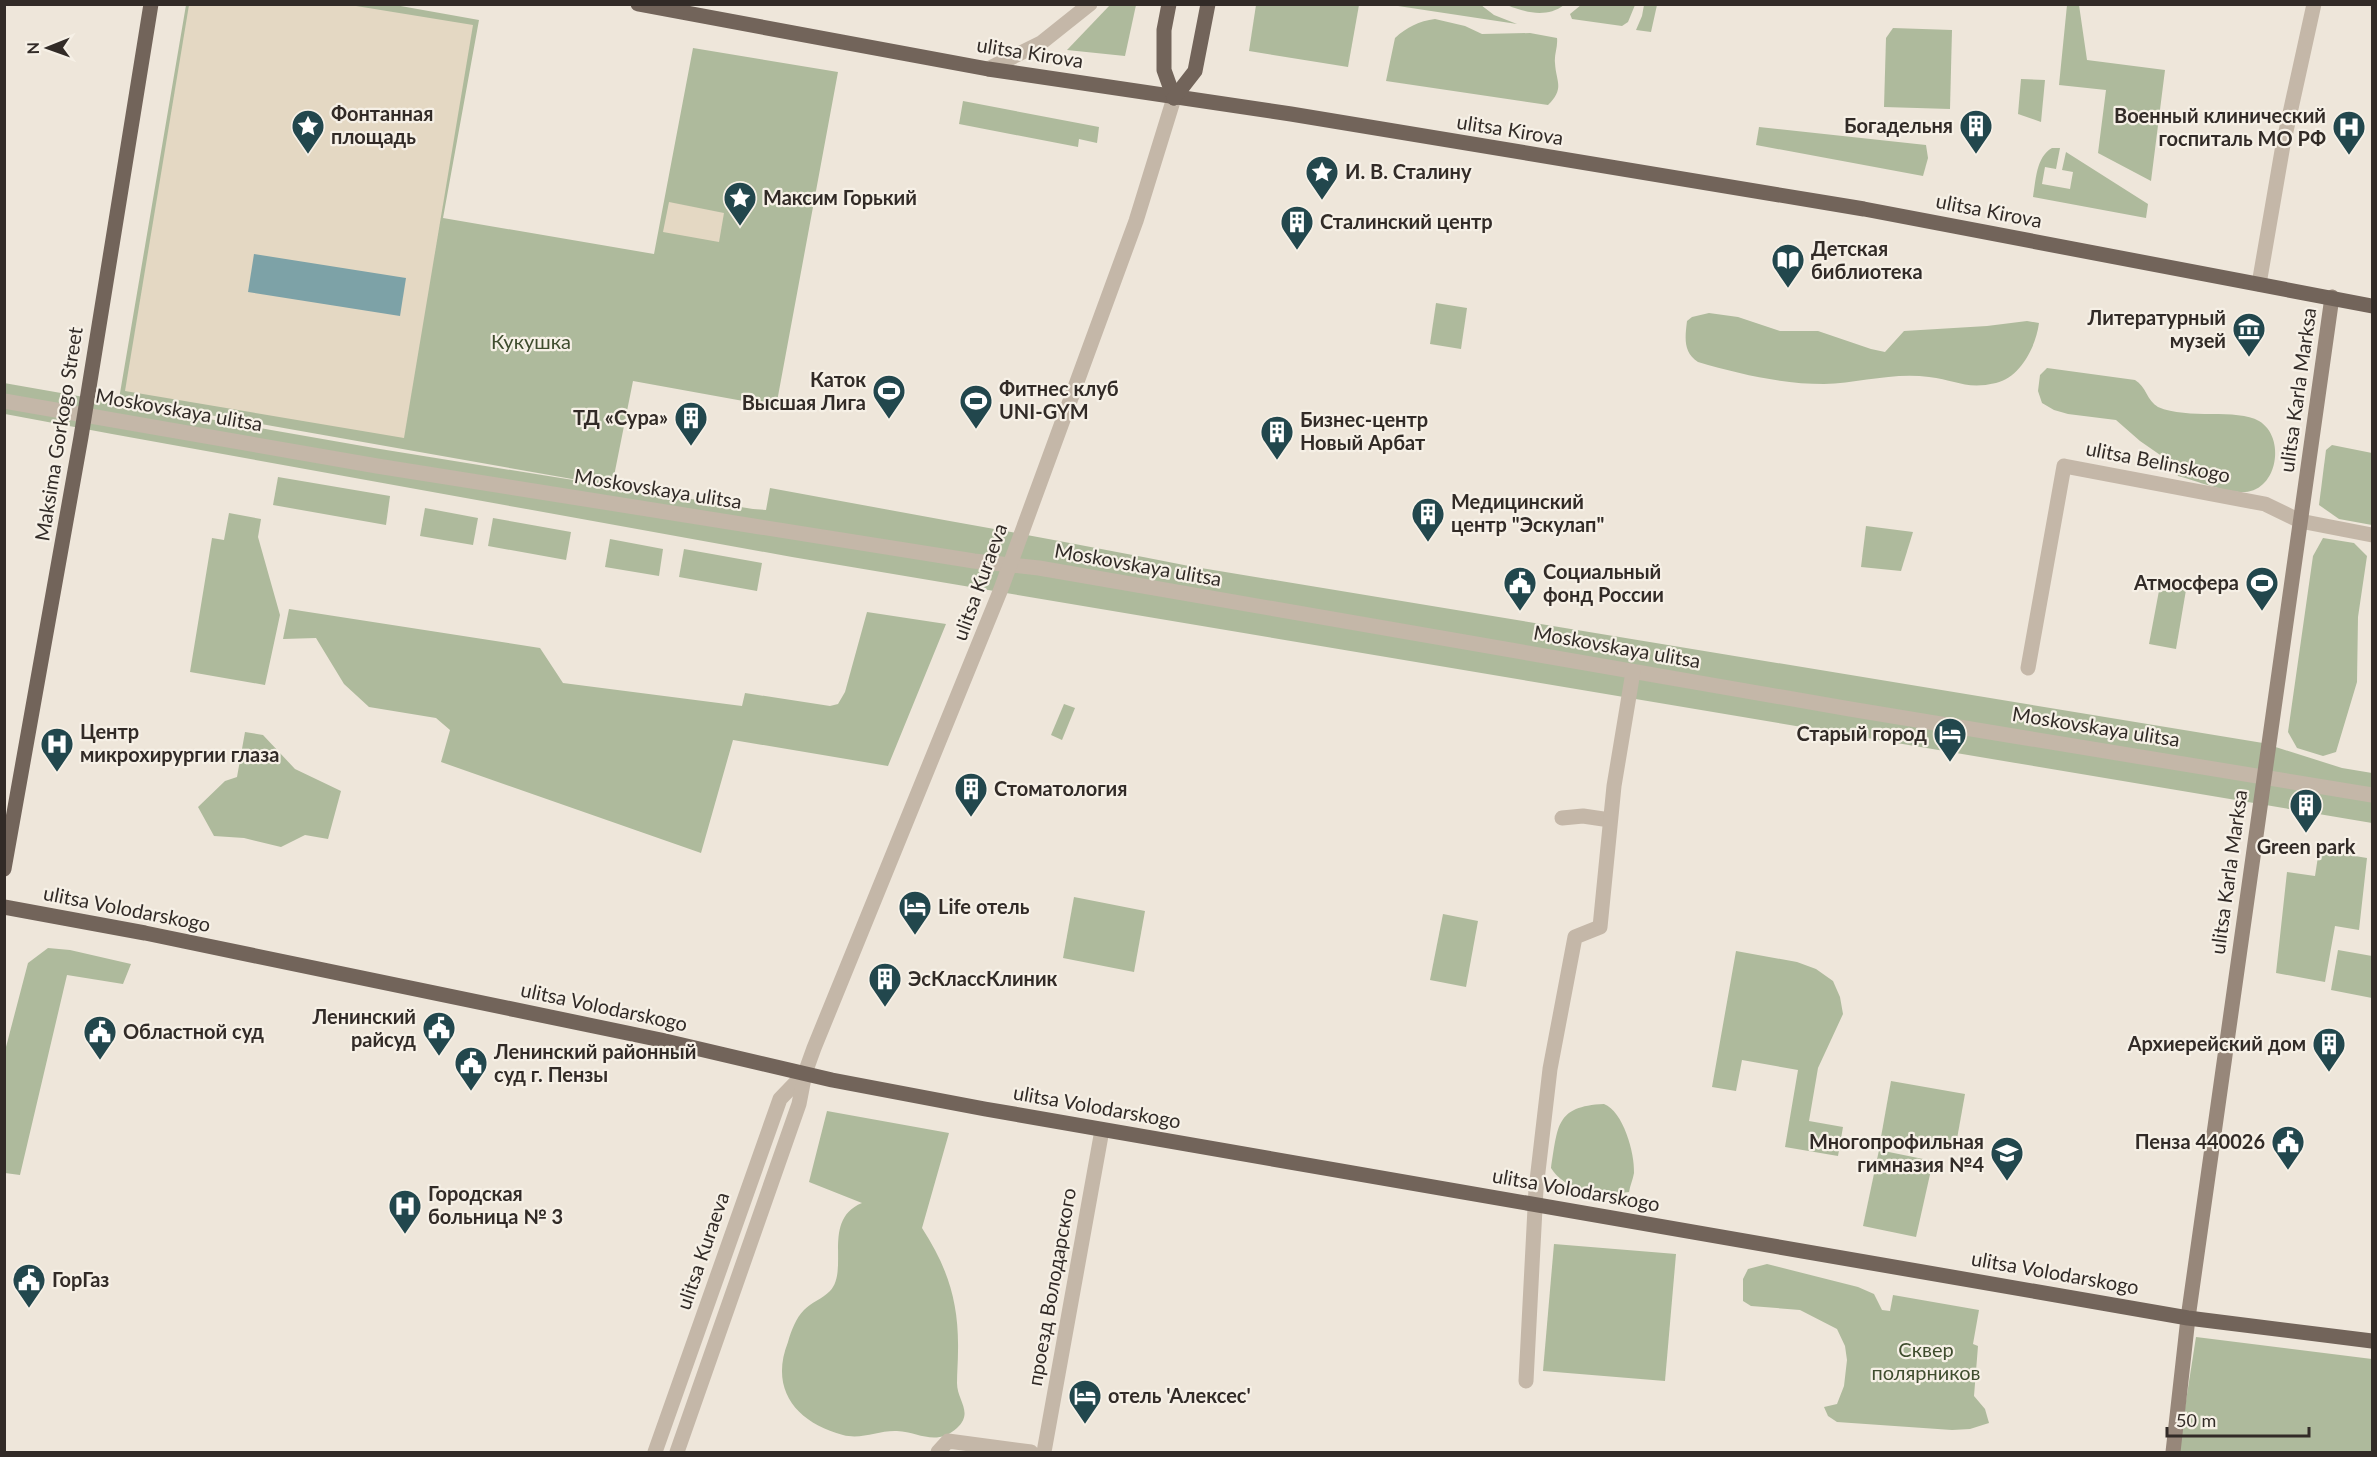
<svg xmlns="http://www.w3.org/2000/svg" width="2377" height="1457" font-family="Lato,sans-serif">
  <style>
    .green { fill: #aeba9c }
    .plaza { fill: #e4d8c3 }
    .water { fill: #7da2a7 }
    .lines { fill: none; stroke-linecap: round; stroke-linejoin: round }
    .street { stroke: #c4b7a8; stroke-width: 15 }
    .secondary { stroke: #97877a; stroke-width: 15 }
    .primary { stroke: #72645a; stroke-width: 15 }
    .labels { text-anchor: middle; stroke-width: 4.5; stroke-linejoin: round; paint-order: stroke }
    .street-label { font-size: 20px; fill: #322b27; stroke: #f6f0e6 }
    .poi-label { font-size: 20px; font-weight: bold; fill: #322b27; stroke: #f6f0e6; text-anchor: start }
    .park-label { font-size: 20px; fill: #3f4d2e; stroke: #f6f0e6 }
  </style>
  <rect width="100%" height="100%" fill="#eee6da"/>
  <!-- green -->
  <g class="green">
    <polygon points="1398,4 1481,5 1494,15 1517,24 1398,6"/>
    <polygon points="186,5 395,5 479,20 443,218 654,254 693,48 838,72 776,407 633,381 612,486 119,399"/>
    <polygon points="1110,5 1136,5 1125,56 1067,50"/>
    <polygon points="1256,5 1359,5 1348,67 1249,51"/>
    <path d="M 1507,5 L 1564,5 C 1547,18 1526,13 1507,5 Z"/>
    <polygon points="1581,5 1581,4 1635,5 1628,22 1622,26 1572,19 1570,14"/>
    <polygon points="1644,5 1657,5 1651,32 1636,30 1642,16"/>
    <polygon points="2067,5 2079,5 2087,60 2165,70 2151,181 2098,153 2106,90 2059,85"/>
    <path d="M 1435,19 L 1465,26 L 1482,34 L 1530,33 L 1557,38 C 1558,47 1554,55 1555,63 C 1556,82 1565,88 1548,105 L 1386,81 L 1395,38 C 1407,27 1419,21 1435,19 Z"/>
    <polygon points="1893,28 1952,30 1950,109 1884,107 1886,38"/>
    <polygon points="2021,79 2045,80 2041,122 2018,114"/>
    <polygon points="963,101 1099,127 1097,143 1079,139 1078,147 959,124"/>
    <polygon points="1759,127 1926,145 1928,158 1923,176 1756,145"/>
    <path d="M 2052,148 L 2060,148 L 2056,169 L 2045,167 L 2042,184 L 2070,189 L 2073,172 L 2062,170 L 2066,152 L 2148,204 L 2146,218 L 2033,197 C 2036,180 2036,157 2052,148 Z"/>
    <polygon points="1436,303 1467,308 1461,349 1430,344"/>
    <path d="M 1709,313 L 1738,317 L 1780,331 L 1818,331 L 1871,349 L 1885,352 L 1904,331 L 1987,326 L 2027,321 L 2039,323 C 2036,346 2021,377 1996,383 C 1966,390 1956,380 1929,377 C 1894,372 1859,383 1824,384 C 1782,384 1739,374 1698,362 C 1683,352 1685,338 1687,321 L 1692,317 Z"/>
    <path d="M 2047,368 L 2135,380 C 2146,386 2147,401 2158,407 C 2188,420 2237,408 2259,421 C 2286,437 2278,490 2245,492 C 2226,493 2197,481 2178,476 L 2174,467 L 2166,459 L 2140,441 L 2116,420 L 2068,414 L 2054,410 L 2042,403 L 2038,391 L 2040,375 Z"/>
    <path d="M 4,383 L 374,448 L 753,509 L 766,510 L 770,488 C 909,514 1049,538 1189,566 L 2263,743 L 2342,768 L 2372,773 L 2372,823 L 792,557 L 112,434 L 5,414 Z"/>
    <polygon points="2332,445 2372,453 2372,525 2339,519 2319,505 2326,450"/>
    <polygon points="278,477 390,496 386,525 273,505"/>
    <polygon points="425,508 478,518 473,545 420,536"/>
    <polygon points="229,513 261,519 258,537 280,615 265,685 190,672 212,538 224,540"/>
    <polygon points="493,518 571,532 566,560 488,546"/>
    <polygon points="1866,526 1913,532 1901,571 1861,567"/>
    <polygon points="2323,538 2354,543 2367,556 2358,617 2357,682 2336,752 2323,756 2297,748 2288,732 2313,556"/>
    <polygon points="610,539 663,549 659,576 605,567"/>
    <polygon points="684,549 762,563 757,591 679,577"/>
    <polygon points="2161,580 2187,584 2176,649 2149,644"/>
    <polygon points="289,609 540,648 563,683 742,706 745,693 830,706 838,704 845,692 867,612 946,624 888,766 733,740 701,853 441,762 450,730 436,718 369,707 344,684 316,638 283,639"/>
    <polygon points="1064,704 1075,708 1062,740 1051,735"/>
    <polygon points="245,732 263,735 295,769 341,791 328,839 305,835 281,847 244,838 214,836 198,807 225,781 237,777"/>
    <polygon points="2319,850 2367,858 2359,930 2335,926 2325,982 2276,973 2287,872 2315,876"/>
    <polygon points="1074,897 1145,911 1134,972 1063,958"/>
    <polygon points="1443,914 1478,921 1466,987 1430,980"/>
    <polygon points="48,948 70,950 131,964 123,984 67,975 20,1175 5,1173 6,1047 28,963"/>
    <polygon points="2338,950 2372,956 2372,998 2331,990"/>
    <polygon points="1736,951 1797,962 1816,969 1833,981 1840,997 1843,1014 1818,1068 1809,1121 1843,1127 1838,1156 1785,1147 1798,1070 1742,1060 1736,1091 1712,1087"/>
    <polygon points="1891,1081 1965,1094 1955,1150 1881,1137"/>
    <path d="M 1604,1104 C 1623,1111 1635,1153 1634,1173 C 1633,1179 1630,1186 1629,1192 C 1602,1196 1567,1193 1551,1168 C 1558,1127 1555,1106 1604,1104 Z"/>
    <path d="M 827,1111 L 949,1133 L 922,1228 C 948,1268 959,1303 958,1351 C 958,1362 957,1372 957,1383 C 957,1401 974,1412 957,1428 C 936,1447 919,1432 897,1431 C 879,1430 862,1440 843,1435 C 797,1423 769,1390 788,1342 C 791,1331 796,1318 804,1310 C 812,1302 822,1299 830,1291 C 850,1270 821,1220 862,1203 L 809,1182 Z"/>
    <polygon points="1879,1150 1933,1161 1916,1237 1863,1226"/>
    <polygon points="1554,1244 1676,1254 1665,1381 1543,1371"/>
    <polygon points="1767,1264 1858,1287 1874,1294 1882,1310 1890,1311 1893,1295 1979,1310 1973,1344 1978,1346 1974,1396 1985,1409 1989,1423 1970,1429 1952,1430 1837,1422 1828,1416 1824,1407 1837,1404 1844,1386 1847,1360 1845,1346 1837,1329 1800,1310 1751,1306 1743,1301 1743,1279 1748,1269"/>
    <polygon points="2196,1337 2372,1359 2372,1452 2178,1452"/>
  </g>
  <!-- plaza -->
  <g class="plaza">
    <polygon points="189,5 350,5 473,25 404,438 125,391"/>
    <polygon points="669,202 724,213 719,242 663,232"/>
  </g>
  <!-- water -->
  <polygon class="water" points="254,254 406,278 400,316 248,292"/>
  <g class="lines">
    <!-- street -->
    <g class="street">
      <polyline points="988,69 1041,43 1090,4"/>
      <polyline points="2259,284 2283,145 2314,4"/>
      <polyline points="4,401 377,466 974,561 1039,568 1850,709 2372,795"/>
      <polyline points="2028,668 2064,466 2265,504 2300,521 2372,535"/>
      <polyline points="1562,818 1583,816 1610,820"/>
      <polyline points="1526,1381 1536,1189 1550,1069 1575,937 1600,927 1614,786 1633,672"/>
      <polyline points="655,1452 780,1099 805,1073"/>
      <polyline points="677,1452 799,1104 805,1073 814,1048 1001,589 1136,221 1174,98"/>
      <polyline points="938,1452 948,1441 1031,1452"/>
      <polyline points="1044,1452 1102,1130"/>
    </g>
    <!-- secondary -->
    <polyline class="secondary" points="2173,1452 2188,1318 2332,297"/>
    <!-- primary -->
    <g class="primary">
      <polyline points="638,4 988,69 1291,114 1864,209 2372,306"/>
      <polyline points="1169,4 1164,30 1164,70 1174,98"/>
      <polyline points="1174,98 1195,71 1208,4"/>
      <polyline points="4,869 81,437 151,4"/>
      <polyline points="4,907 145,933 661,1040 832,1080 985,1109 2188,1318 2372,1341"/>
    </g>
  </g>
  <!-- icons -->
  <defs>
    <g id="sight-pin" transform="scale(1.725)"><path d="M0 17L-7.5 6A9.5 9.5 0 1 1 7.5 6Z" fill="#22474d" stroke="#f6f0e6"/><path d="M0-6L1.8-2.2L6-1.7L2.9 1.2L3.7 5.4L0 3.3L-3.7 5.4L-2.9 1.2L-6-1.7L-1.8-2.2Z" fill="#fff"/></g>
    <g id="building-pin" transform="scale(1.725)"><path d="M0 17L-7.5 6A9.5 9.5 0 1 1 7.5 6Z" fill="#22474d" stroke="#f6f0e6"/><path d="M-4-6H4V6H1V3H-1V6H-4ZM-2.5-4.3h1.7v1.8h-1.7ZM.8-4.3h1.7v1.8H.8ZM-2.5-1h1.7V.8h-1.7ZM.8-1h1.7V.8H.8Z" fill="#fff"/></g>
    <g id="hospital-pin" transform="scale(1.725)"><path d="M0 17L-7.5 6A9.5 9.5 0 1 1 7.5 6Z" fill="#22474d" stroke="#f6f0e6"/><path d="M-5-5h3v3.5h4V-5h3V5h-3V1.5h-4V5h-3Z" fill="#fff"/></g>
    <g id="library-pin" transform="scale(1.725)"><path d="M0 17L-7.5 6A9.5 9.5 0 1 1 7.5 6Z" fill="#22474d" stroke="#f6f0e6"/><path d="M-6-4Q-3-5.5-.7-3.5V5Q-3 3-6 4ZM6-4Q3-5.5 .7-3.5V5Q3 3 6 4Z" fill="#fff"/></g>
    <g id="museum-pin" transform="scale(1.725)"><path d="M0 17L-7.5 6A9.5 9.5 0 1 1 7.5 6Z" fill="#22474d" stroke="#f6f0e6"/><path d="M0-6L6-3V-2H-6V-3ZM-5-1h2V3h-2ZM-1-1h2V3h-2ZM3-1h2V3H3ZM-6 4H6V6H-6Z" fill="#fff"/></g>
    <g id="stadium-pin" transform="scale(1.725)"><path d="M0 17L-7.5 6A9.5 9.5 0 1 1 7.5 6Z" fill="#22474d" stroke="#f6f0e6"/><path d="M0-5a6.5 5 0 1 0 0 10a6.5 5 0 1 0 0-10ZM-3.5-1.8h7v3.6h-7Z" fill="#fff"/></g>
    <g id="civic-pin" transform="scale(1.725)"><path d="M0 17L-7.5 6A9.5 9.5 0 1 1 7.5 6Z" fill="#22474d" stroke="#f6f0e6"/><path d="M-.6-6.5H3V-4.5H.6V-3L4-1V1h2V6H-6V1h2V-1L-.6-3ZM-1.2 2.5V6h2.4V2.5Z" fill="#fff"/></g>
    <g id="hotel-pin" transform="scale(1.725)"><path d="M0 17L-7.5 6A9.5 9.5 0 1 1 7.5 6Z" fill="#22474d" stroke="#f6f0e6"/><path d="M-6-4.5h1.5V1H6V5H4.5V3h-9V5H-6ZM-4 0a1.8 1.8 0 1 1 3.6 0ZM.5 0V-2.5h3Q6-2.5 6 0Z" fill="#fff"/></g>
    <g id="school-pin" transform="scale(1.725)"><path d="M0 17L-7.5 6A9.5 9.5 0 1 1 7.5 6Z" fill="#22474d" stroke="#f6f0e6"/><path d="M0-5L7-2L0 1L-7-2ZM-4 1L0 2.5L4 1V4Q0 6-4 4Z" fill="#fff"/></g>
  </defs>
  <g fill-rule="evenodd">
    <use href="#sight-pin" x="308" y="126"/>
    <use href="#building-pin" x="1976" y="126"/>
    <use href="#hospital-pin" x="2349" y="127"/>
    <use href="#sight-pin" x="1322" y="172"/>
    <use href="#sight-pin" x="740" y="198"/>
    <use href="#building-pin" x="1297" y="222"/>
    <use href="#library-pin" x="1788" y="260"/>
    <use href="#museum-pin" x="2249" y="329"/>
    <use href="#stadium-pin" x="889" y="391"/>
    <use href="#stadium-pin" x="976" y="401"/>
    <use href="#building-pin" x="691" y="418"/>
    <use href="#building-pin" x="1277" y="432"/>
    <use href="#building-pin" x="1428" y="514"/>
    <use href="#civic-pin" x="1520" y="583"/>
    <use href="#stadium-pin" x="2262" y="583"/>
    <use href="#hotel-pin" x="1950" y="734"/>
    <use href="#hospital-pin" x="57" y="744"/>
    <use href="#building-pin" x="971" y="789"/>
    <use href="#building-pin" x="2306" y="805"/>
    <use href="#hotel-pin" x="915" y="907"/>
    <use href="#building-pin" x="885" y="979"/>
    <use href="#civic-pin" x="439" y="1028"/>
    <use href="#civic-pin" x="100" y="1032"/>
    <use href="#building-pin" x="2329" y="1044"/>
    <use href="#civic-pin" x="471" y="1063"/>
    <use href="#civic-pin" x="2288" y="1142"/>
    <use href="#school-pin" x="2007" y="1153"/>
    <use href="#hospital-pin" x="405" y="1206"/>
    <use href="#civic-pin" x="29" y="1280"/>
    <use href="#hotel-pin" x="1085" y="1396"/>
  </g>
  <g class="labels">
    <!-- street labels -->
    <g class="street-label">
      <text transform="translate(1030 53) rotate(9)" y="7">ulitsa Kirova</text>
      <text transform="translate(1510 130) rotate(9)" y="7">ulitsa Kirova</text>
      <text transform="translate(1989 211) rotate(11)" y="7">ulitsa Kirova</text>
      <text transform="translate(2298 390) rotate(-82)" y="7">ulitsa Karla Marksa</text>
      <text transform="translate(179 410) rotate(10)" y="7">Moskovskaya ulitsa</text>
      <text transform="translate(59 434) rotate(-81)" y="7">Maksima Gorkogo Street</text>
      <text transform="translate(2158 462) rotate(11)" y="7">ulitsa Belinskogo</text>
      <text transform="translate(658 489) rotate(9)" y="7">Moskovskaya ulitsa</text>
      <text transform="translate(1138 565) rotate(10)" y="7">Moskovskaya ulitsa</text>
      <text transform="translate(980 582) rotate(-70)" y="7">ulitsa Kuraeva</text>
      <text transform="translate(1617 647) rotate(10)" y="7">Moskovskaya ulitsa</text>
      <text transform="translate(2096 727) rotate(9)" y="7">Moskovskaya ulitsa</text>
      <text transform="translate(2229 872) rotate(-82)" y="7">ulitsa Karla Marksa</text>
      <text transform="translate(127 909) rotate(11)" y="7">ulitsa Volodarskogo</text>
      <text transform="translate(604 1007) rotate(12)" y="7">ulitsa Volodarskogo</text>
      <text transform="translate(1097 1107) rotate(10)" y="7">ulitsa Volodarskogo</text>
      <text transform="translate(1576 1190) rotate(10)" y="7">ulitsa Volodarskogo</text>
      <text transform="translate(703 1251) rotate(-71)" y="7">ulitsa Kuraeva</text>
      <text transform="translate(2055 1273) rotate(10)" y="7">ulitsa Volodarskogo</text>
      <text transform="translate(1052 1287) rotate(-80)" y="7">проезд Володарского</text>
    </g>
    <!-- poi labels -->
    <g class="poi-label">
      <text x="331" y="121">Фонтанная<tspan x="331" dy="23">площадь</tspan></text>
      <text x="2326" y="123" text-anchor="end">Военный клинический<tspan x="2326" dy="23">госпиталь МО РФ</tspan></text>
      <text x="1953" y="133" text-anchor="end">Богадельня</text>
      <text x="1345" y="179">И. В. Сталину</text>
      <text x="763" y="205">Максим Горький</text>
      <text x="1320" y="229">Сталинский центр</text>
      <text x="1811" y="256">Детская<tspan x="1811" dy="23">библиотека</tspan></text>
      <text x="2226" y="325" text-anchor="end">Литературный<tspan x="2226" dy="23">музей</tspan></text>
      <text x="866" y="387" text-anchor="end">Каток<tspan x="866" dy="23">Высшая Лига</tspan></text>
      <text x="999" y="396">Фитнес клуб<tspan x="999" dy="23">UNI-GYM</tspan></text>
      <text x="668" y="425" text-anchor="end">ТД «Сура»</text>
      <text x="1300" y="427">Бизнес-центр<tspan x="1300" dy="23">Новый Арбат</tspan></text>
      <text x="1451" y="509">Медицинский<tspan x="1451" dy="23">центр "Эскулап"</tspan></text>
      <text x="1543" y="579">Социальный<tspan x="1543" dy="23">фонд России</tspan></text>
      <text x="2239" y="590" text-anchor="end">Атмосфера</text>
      <text x="80" y="739">Центр<tspan x="80" dy="23">микрохирургии глаза</tspan></text>
      <text x="1927" y="741" text-anchor="end">Старый город</text>
      <text x="994" y="796">Стоматология</text>
      <text x="2306" y="854" text-anchor="middle">Green park</text>
      <text x="938" y="914">Life отель</text>
      <text x="908" y="986">ЭсКлассКлиник</text>
      <text x="416" y="1024" text-anchor="end">Ленинский<tspan x="416" dy="23">райсуд</tspan></text>
      <text x="123" y="1039">Областной суд</text>
      <text x="2306" y="1051" text-anchor="end">Архиерейский дом</text>
      <text x="494" y="1059">Ленинский районный<tspan x="494" dy="23">суд г. Пензы</tspan></text>
      <text x="1984" y="1149" text-anchor="end">Многопрофильная<tspan x="1984" dy="23">гимназия №4</tspan></text>
      <text x="2265" y="1149" text-anchor="end">Пенза 440026</text>
      <text x="428" y="1201">Городская<tspan x="428" dy="23">больница № 3</tspan></text>
      <text x="52" y="1287">ГорГаз</text>
      <text x="1108" y="1403">отель 'Алексес'</text>
    </g>
    <!-- park labels -->
    <g class="park-label">
      <text x="531" y="349">Кукушка</text>
      <text x="1926" y="1357">Сквер<tspan x="1926" dy="23">полярников</tspan></text>
    </g>
  </g>
  <!-- border -->
  <rect width="2377" height="1457" fill="none" stroke="#322b27" stroke-width="12"/>
  <!-- north arrow -->
  <g transform="translate(48 48) rotate(269)" stroke="#f6f0e6" stroke-width="4.5" paint-order="stroke">
  <path d="M0-4.5L10 22L0 15L-10 22Z" fill="#322b27"/>
  <text y="-9" font-size="16" font-weight="bold" text-anchor="middle" fill="#322b27">N</text>
  </g>
  <!-- scale -->
  <path d="M2167 1427v9h142v-9" fill="none" stroke="#322b27" stroke-width="3"/>
  <text x="2176" y="1427" font-size="18" fill="#322b27" stroke="#f6f0e6" stroke-width="4.5" paint-order="stroke">50 m</text>
</svg>
